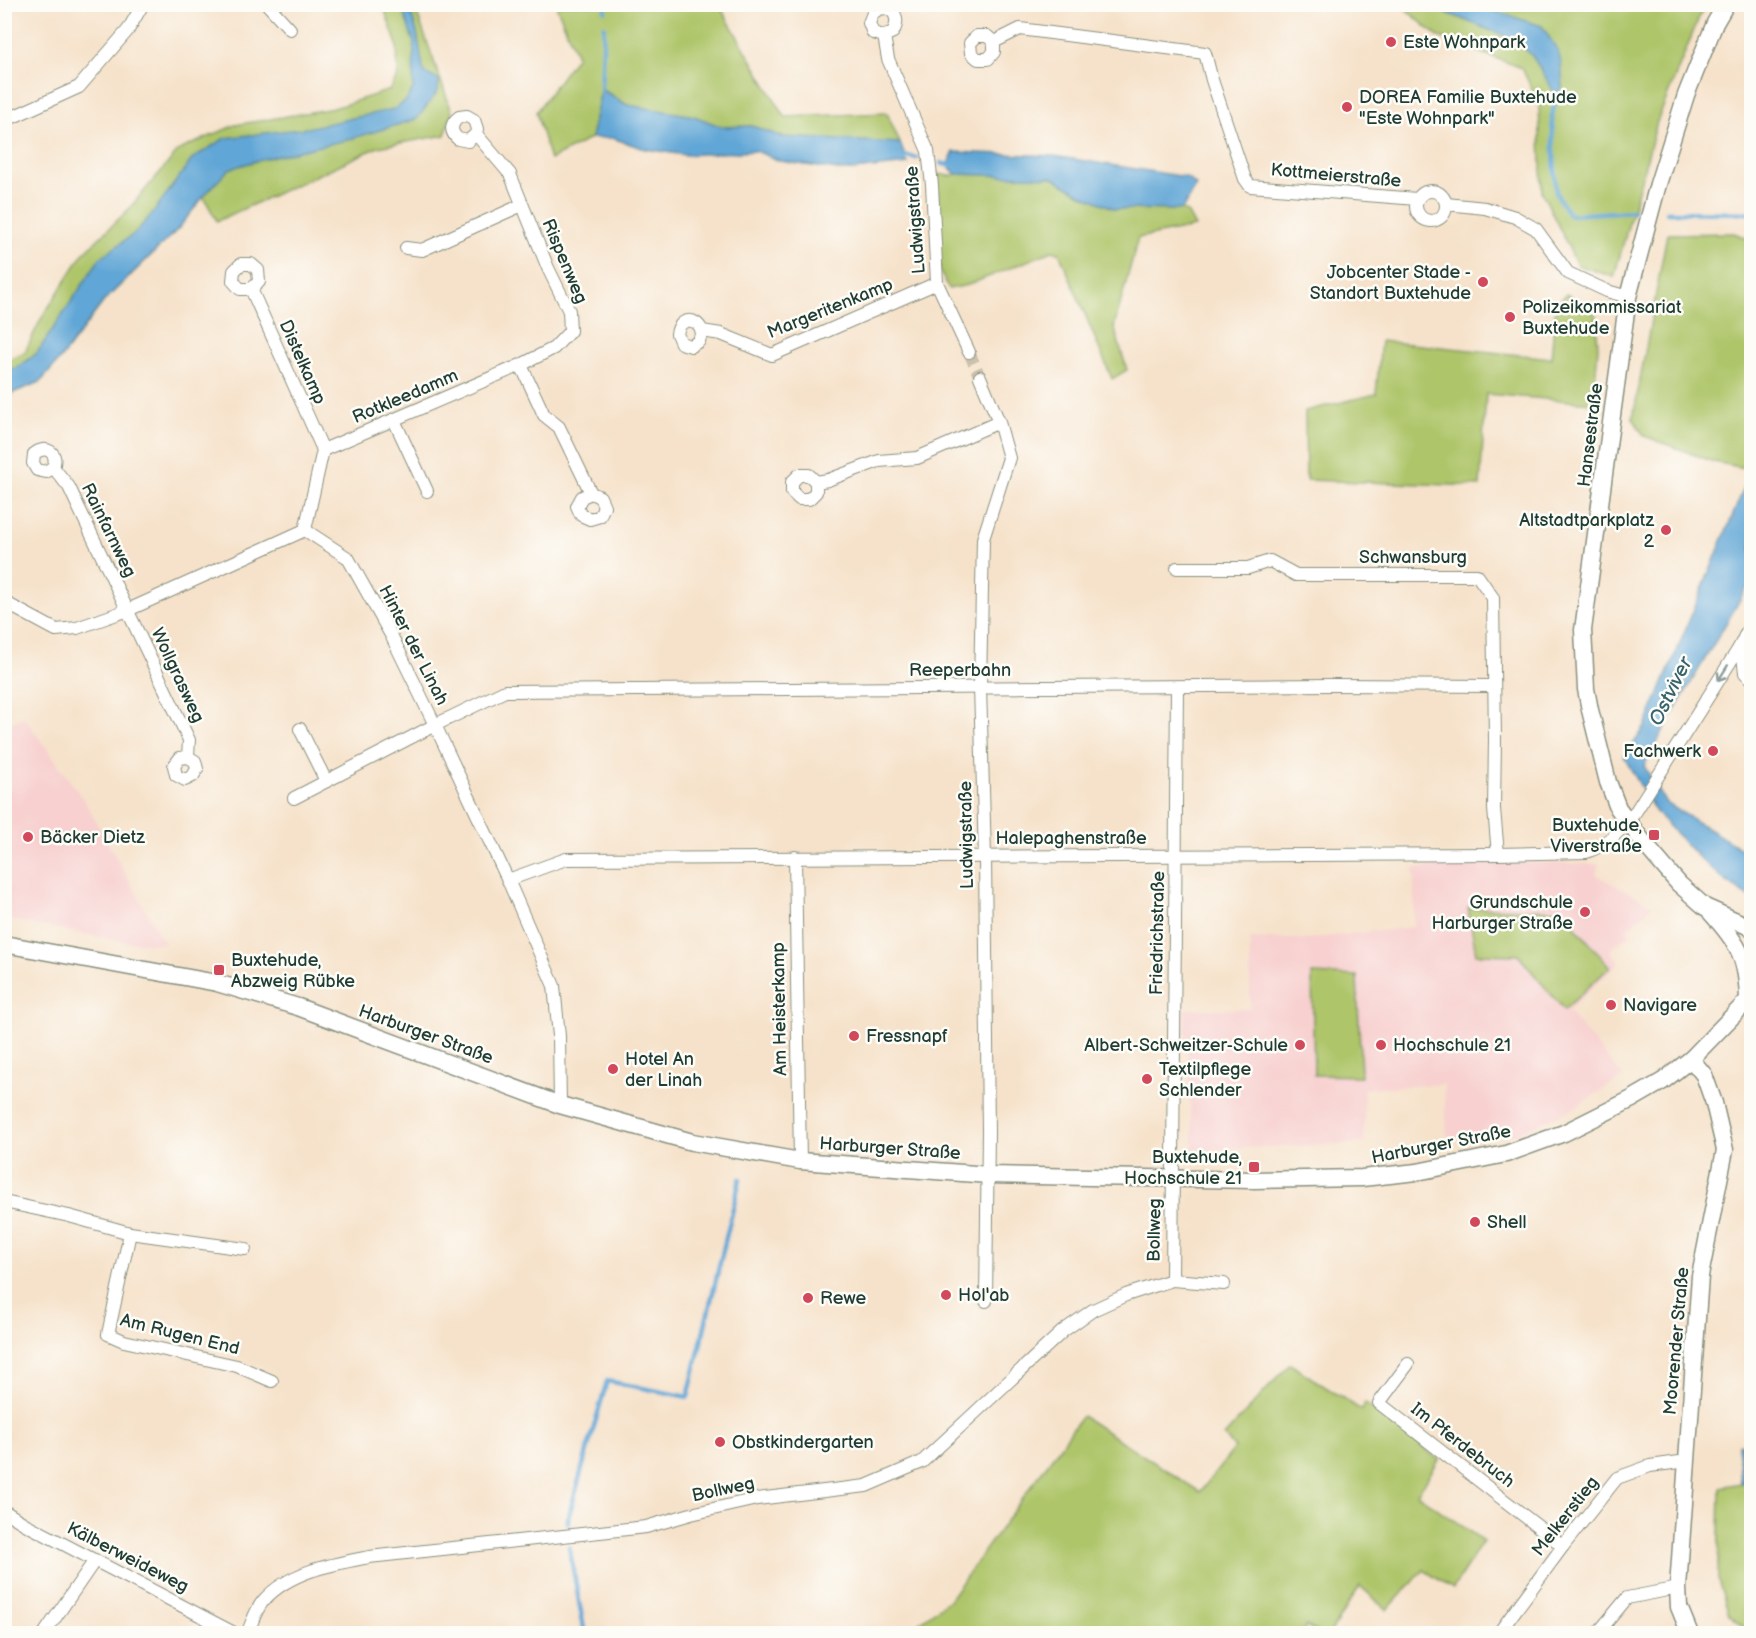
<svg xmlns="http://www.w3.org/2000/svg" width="1756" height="1638" font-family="'Balsamiq Sans',sans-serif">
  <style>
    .built { fill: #f7d0cf }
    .green { fill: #aec569; stroke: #66814e; stroke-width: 1.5 }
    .water { fill: #60a6d6; stroke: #407285; stroke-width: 1.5 }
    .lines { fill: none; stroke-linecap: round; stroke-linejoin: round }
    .stream { stroke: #60a6d6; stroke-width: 4.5 }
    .street-tunnel { stroke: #cbc1ac; stroke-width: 12; stroke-dasharray: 12 6; stroke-linecap: butt }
    .street-casing { stroke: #8a907f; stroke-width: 14 }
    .secondary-casing { stroke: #8a907f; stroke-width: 19 }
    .street { stroke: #fff; stroke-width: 12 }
    .secondary { stroke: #fff; stroke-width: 16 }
    .oneway { stroke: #8f9e9a }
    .poi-dot { fill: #d1495b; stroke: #fdfcf7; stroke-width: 2 }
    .labels { text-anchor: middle; stroke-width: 5; stroke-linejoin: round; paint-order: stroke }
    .poi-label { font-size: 18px; fill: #1f3d34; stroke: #fdfcf7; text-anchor: start }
    .street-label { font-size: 18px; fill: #1f3d34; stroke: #fdfcf7 }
    .water-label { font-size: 20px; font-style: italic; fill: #36626d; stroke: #fdfcf7 }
  </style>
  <rect width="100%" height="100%" fill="#fdfcf7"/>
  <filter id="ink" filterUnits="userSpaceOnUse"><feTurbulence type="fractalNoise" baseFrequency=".0167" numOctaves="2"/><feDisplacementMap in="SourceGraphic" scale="12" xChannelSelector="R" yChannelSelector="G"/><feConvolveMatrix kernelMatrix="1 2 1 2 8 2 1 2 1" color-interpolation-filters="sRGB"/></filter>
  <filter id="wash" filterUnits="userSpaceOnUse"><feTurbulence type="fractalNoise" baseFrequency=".008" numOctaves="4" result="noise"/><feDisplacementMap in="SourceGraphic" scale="24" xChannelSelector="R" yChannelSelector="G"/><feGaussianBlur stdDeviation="1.35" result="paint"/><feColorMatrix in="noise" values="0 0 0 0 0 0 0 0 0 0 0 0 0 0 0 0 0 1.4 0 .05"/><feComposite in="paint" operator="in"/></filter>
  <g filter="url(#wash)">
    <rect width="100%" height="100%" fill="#f6e2ca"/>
    <!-- built -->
    <g class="built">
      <polygon points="24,717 83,799 165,944 126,942 5,919 5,725"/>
      <polygon points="1505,862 1599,864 1596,875 1653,905 1627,930 1630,934 1610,950 1619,963 1568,1011 1623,1077 1571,1110 1516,1134 1447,1136 1444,1084 1364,1089 1364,1143 1193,1150 1184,1009 1250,1009 1250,939 1306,939 1414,927 1414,868"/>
    </g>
    <!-- green -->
    <g class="green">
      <polygon points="383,5 414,5 452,112 445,135 378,147 217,221 203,196 178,229 104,301 61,358 40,382 5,396 4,361 25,352 41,319 82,255 128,210 179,150 235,125 334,108 390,90 398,75 397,45"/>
      <polygon points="556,5 719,5 785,117 887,113 900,143 849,143 783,137 752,126 722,127 694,116 627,105 602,89 591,138 550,160 536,112 577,56"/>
      <polygon points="1401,5 1704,5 1657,122 1614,277 1577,265 1542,192 1539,105 1522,68 1437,36"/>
      <polygon points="936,174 950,176 956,174 1052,177 1083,195 1115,208 1182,210 1187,212 1195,227 1138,238 1114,327 1127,370 1112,379 1059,252 1052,251 968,285 949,289 940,272"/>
      <polygon points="1734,233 1751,240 1751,469 1714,462 1644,436 1633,418 1667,234"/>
      <polygon points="1567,294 1596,315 1598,348 1593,403 1486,394 1480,486 1306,480 1305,411 1376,394 1381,341 1551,358 1556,304"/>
      <polygon points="1468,908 1561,910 1610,967 1564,1010 1518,955 1476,954"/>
      <polygon points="1312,974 1357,976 1361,1076 1314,1075"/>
      <polygon points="1290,1364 1361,1410 1365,1403 1439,1460 1417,1494 1483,1541 1453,1589 1424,1570 1387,1610 1360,1586 1330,1633 1319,1633 1306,1626 1301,1634 905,1633 949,1600 1082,1416 1200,1492 1235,1448 1224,1436"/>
      <polygon points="1741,1483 1751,1483 1751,1633 1729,1615 1718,1580 1720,1487"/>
    </g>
    <!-- water -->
    <g class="water">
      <polygon points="401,5 408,5 417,32 424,73 439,80 438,91 417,119 347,140 263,159 229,169 204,196 178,229 104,301 61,358 40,382 5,396 5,372 20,366 37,353 100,258 135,233 151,215 193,158 225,138 307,128 394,109 407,100 413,88 414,43"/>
      <polygon points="1438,5 1476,5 1542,26 1558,51 1561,63 1563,87 1555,96 1550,85 1533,57 1517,41 1447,13"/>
      <polygon points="601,89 627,105 694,116 722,127 752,126 783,137 900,143 908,164 844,171 780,161 756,151 685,155 645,149 612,138 591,138"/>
      <polygon points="954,152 1054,156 1186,177 1196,185 1182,210 1115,209 1083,195 1052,177 956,174 947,165"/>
      <polygon points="1751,471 1751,581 1673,713 1644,766 1666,803 1751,855 1751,898 1724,880 1697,856 1655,811 1624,757 1645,727"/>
      <polygon points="1751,1443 1751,1483 1741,1483 1738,1444"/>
    </g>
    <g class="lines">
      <!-- stream -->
      <g class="stream">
        <polyline points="605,11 605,4"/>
        <polyline points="601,89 604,26"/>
        <polyline points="1555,89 1557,93 1552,116 1556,193 1569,215 1634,211"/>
        <polyline points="905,156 917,158"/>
        <polyline points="941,163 947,165"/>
        <polyline points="1667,212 1752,213"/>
        <polyline points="568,1523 568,1518 607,1381 688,1397 740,1179"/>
        <polyline points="569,1547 585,1634"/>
      </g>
    </g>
  </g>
  <g filter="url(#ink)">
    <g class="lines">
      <!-- street-tunnel -->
      <polyline class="street-tunnel" points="969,352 980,377"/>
      <!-- street casing -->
      <g class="street-casing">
        <g id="street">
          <polyline points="267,4 290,29"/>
          <path d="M 884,36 L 873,33 L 869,23 L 873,13 C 888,1 903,15 893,32 L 884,36 L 888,59 L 928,151 L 932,185 L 937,283 L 969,352"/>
          <polyline points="994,42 994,52 988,59 978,59 971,53 970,43 977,36 987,36 994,42 1020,29 1205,53 1212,80 1245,179 1250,186 1417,199"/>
          <polyline points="4,121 79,87 128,30 143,4"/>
          <circle cx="1431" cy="206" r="15"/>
          <polyline points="1446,204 1485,208 1515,217 1536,229 1568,273 1607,291 1628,297"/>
          <polyline points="406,248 422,250 522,205"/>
          <polyline points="251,289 240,289 233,281 234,271 241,264 251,264 258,270 259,282 251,289 323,450"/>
          <path d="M 702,331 L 699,341 L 691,346 L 681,343 L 677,334 C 679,318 696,316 702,331 L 721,334 L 772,355 L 937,283"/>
          <polyline points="521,365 544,415 559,427 591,493 582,497 577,506 581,515 590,519 600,516 604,506 600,497 591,493"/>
          <polyline points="980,377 999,422 1009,458 983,539 980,687 985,857 988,1132 986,1301"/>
          <polyline points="394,420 427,491"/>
          <path d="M 53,467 L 46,472 L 37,470 L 33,463 L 34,454 C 46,444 59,453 53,467 L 69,487 L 189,740 L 188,757 L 180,758 L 174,766 L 176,775 L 185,780 L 193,776 L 197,769 L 195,761 L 188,757"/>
          <polyline points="816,482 816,492 809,499 799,499 792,492 792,482 799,475 809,475 816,482 828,480 879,461 917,458 999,422"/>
          <path d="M 305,530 L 323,450 L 521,365 L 554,348 L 570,331 L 569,311 L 548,268 L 510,174 L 476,134 L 477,129 L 474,120 L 467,116 L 459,117 C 450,124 450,132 458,139 L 468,141 L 476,134"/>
          <polyline points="1177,568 1248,568 1270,561 1296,575 1477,575 1493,598 1495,739 1494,809 1498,854"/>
          <polyline points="4,602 56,630 77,628 128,610 305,530 348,558 391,635 435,725 508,880 554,986 559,1036 560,1105"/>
          <polyline points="1739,648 1743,656 1745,673 1752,679"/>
          <polyline points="300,729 326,781"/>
          <polyline points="294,798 435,725 505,691 1333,685 1493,686"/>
          <polyline points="795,857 800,1161"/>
          <path d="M 508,880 L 566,859 L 1498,854 L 1586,852 C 1608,845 1623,828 1636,811 L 1739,648 L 1752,621"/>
          <polyline points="4,1202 69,1216 130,1233 245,1249"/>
          <polyline points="130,1233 108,1334 124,1341 237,1366 272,1381"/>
          <polyline points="1172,1280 1224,1284"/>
          <polyline points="1408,1364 1379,1403 1563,1546"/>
          <polyline points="4,1511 25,1524 236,1634"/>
          <polyline points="44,1634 95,1560"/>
          <path d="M 247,1634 C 252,1623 256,1608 264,1600 C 290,1571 333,1564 369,1557 L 646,1527 L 691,1514 L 757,1499 L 866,1486 L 922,1462 L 1063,1331 L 1093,1310 L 1126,1295 L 1172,1280 L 1177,687"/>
          <polyline points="1498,1634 1563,1546 1617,1478 1650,1466 1687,1461"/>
          <polyline points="1597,1634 1627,1598 1678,1588"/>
        </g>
      </g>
      <!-- secondary casing -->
      <g class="secondary-casing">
        <g id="secondary">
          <polyline points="1726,4 1715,23 1686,95 1658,184 1628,297 1583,630 1586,689 1590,710 1608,782 1618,808 1647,847 1679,884 1705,907 1752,928"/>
          <path d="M 1711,913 C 1739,944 1747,958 1748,1000"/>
          <polyline points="4,944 217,983 298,1007 560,1105 692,1142 800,1161 989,1175 1253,1180 1362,1178 1417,1172 1506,1154 1564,1133 1632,1099 1663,1081 1691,1059 1752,996"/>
          <polyline points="1690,1634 1679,1607 1678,1588 1700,1276 1725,1150 1714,1103 1704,1075 1691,1059"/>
        </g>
      </g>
      <!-- street -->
      <use href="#street" class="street"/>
      <!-- secondary -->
      <use href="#secondary" class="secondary"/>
    </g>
    <!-- one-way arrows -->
    <defs><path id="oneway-shaft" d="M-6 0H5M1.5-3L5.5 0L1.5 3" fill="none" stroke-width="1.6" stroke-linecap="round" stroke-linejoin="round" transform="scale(1.5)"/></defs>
    <use class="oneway" href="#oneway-shaft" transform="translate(1723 673) rotate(122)"/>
  </g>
  <!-- markers -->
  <g class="poi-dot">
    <circle cx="1391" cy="42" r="6"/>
    <circle cx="1347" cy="107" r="6"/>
    <circle cx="1483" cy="282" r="6"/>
    <circle cx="1510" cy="317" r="6"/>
    <circle cx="1666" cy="530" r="6"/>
    <circle cx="1713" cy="751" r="6"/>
    <rect x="1648" y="829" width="12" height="12" rx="3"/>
    <circle cx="28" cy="837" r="6"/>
    <circle cx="1585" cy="912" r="6"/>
    <rect x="213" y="964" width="12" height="12" rx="3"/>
    <circle cx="1611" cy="1005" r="6"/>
    <circle cx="854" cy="1036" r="6"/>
    <circle cx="1300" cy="1045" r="6"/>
    <circle cx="1381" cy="1045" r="6"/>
    <circle cx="613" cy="1069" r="6"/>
    <circle cx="1147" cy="1079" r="6"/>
    <rect x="1248" y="1161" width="12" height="12" rx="3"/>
    <circle cx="1475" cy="1222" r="6"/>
    <circle cx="946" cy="1295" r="6"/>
    <circle cx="808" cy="1298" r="6"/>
    <circle cx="720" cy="1442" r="6"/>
  </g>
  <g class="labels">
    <!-- poi labels -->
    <g class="poi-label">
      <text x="1403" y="48">Este Wohnpark</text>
      <text x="1359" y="103">DOREA Familie Buxtehude<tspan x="1359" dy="21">"Este Wohnpark"</tspan></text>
      <text x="1471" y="278" text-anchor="end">Jobcenter Stade -<tspan x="1471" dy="21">Standort Buxtehude</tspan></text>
      <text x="1522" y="313">Polizeikommissariat<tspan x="1522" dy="21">Buxtehude</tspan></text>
      <text x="1654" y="526" text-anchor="end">Altstadtparkplatz<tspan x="1654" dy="21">2</tspan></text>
      <text x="1701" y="757" text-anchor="end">Fachwerk</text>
      <text x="1642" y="831" text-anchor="end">Buxtehude,<tspan x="1642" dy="21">Viverstraße</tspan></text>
      <text x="40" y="843">Bäcker Dietz</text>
      <text x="1573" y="908" text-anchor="end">Grundschule<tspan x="1573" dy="21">Harburger Straße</tspan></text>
      <text x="231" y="966">Buxtehude,<tspan x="231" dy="21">Abzweig Rübke</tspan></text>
      <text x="1623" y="1011">Navigare</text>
      <text x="866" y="1042">Fressnapf</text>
      <text x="1288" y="1051" text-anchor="end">Albert-Schweitzer-Schule</text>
      <text x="1393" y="1051">Hochschule 21</text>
      <text x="625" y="1065">Hotel An<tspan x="625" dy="21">der Linah</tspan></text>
      <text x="1159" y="1075">Textilpflege<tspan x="1159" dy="21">Schlender</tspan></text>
      <text x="1242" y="1163" text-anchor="end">Buxtehude,<tspan x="1242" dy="21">Hochschule 21</tspan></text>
      <text x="1487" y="1228">Shell</text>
      <text x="958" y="1301">Hol'ab</text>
      <text x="820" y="1304">Rewe</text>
      <text x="732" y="1448">Obstkindergarten</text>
    </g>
    <!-- street labels -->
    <g class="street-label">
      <text transform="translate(1336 175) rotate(5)" y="6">Kottmeierstraße</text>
      <text transform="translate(915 220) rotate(-94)" y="6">Ludwigstraße</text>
      <text transform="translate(565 261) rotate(67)" y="6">Rispenweg</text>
      <text transform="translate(830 308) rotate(-22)" y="6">Margeritenkamp</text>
      <text transform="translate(303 362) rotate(66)" y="6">Distelkamp</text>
      <text transform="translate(405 396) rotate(-23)" y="6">Rotkleedamm</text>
      <text transform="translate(1590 435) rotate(-83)" y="6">Hansestraße</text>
      <text transform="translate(109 530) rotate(64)" y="6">Rainfarnweg</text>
      <text x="1413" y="563">Schwansburg</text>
      <text transform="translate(414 645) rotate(63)" y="6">Hinter der Linah</text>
      <text x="960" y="676">Reeperbahn</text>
      <text transform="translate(178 675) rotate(65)" y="6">Wollgrasweg</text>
      <text transform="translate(966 835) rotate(-91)" y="6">Ludwigstraße</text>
      <text x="1071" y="844">Halepaghenstraße</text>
      <text transform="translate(1157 933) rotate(-89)" y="6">Friedrichstraße</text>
      <text transform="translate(779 1009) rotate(-91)" y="6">Am Heisterkamp</text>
      <text transform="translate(426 1034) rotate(20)" y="6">Harburger Straße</text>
      <text transform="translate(1441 1144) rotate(-11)" y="6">Harburger Straße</text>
      <text transform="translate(890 1148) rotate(4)" y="6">Harburger Straße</text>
      <text transform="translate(1154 1230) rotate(-89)" y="6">Bollweg</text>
      <text transform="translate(180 1334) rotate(14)" y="6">Am Rugen End</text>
      <text transform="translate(1676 1341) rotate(-85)" y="6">Moorender Straße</text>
      <text transform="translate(1463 1445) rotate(38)" y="6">Im Pferdebruch</text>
      <text transform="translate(723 1489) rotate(-12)" y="6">Bollweg</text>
      <text transform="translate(1565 1516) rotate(-52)" y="6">Melkerstieg</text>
      <text transform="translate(128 1557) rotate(27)" y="6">Kälberweideweg</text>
    </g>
    <!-- water labels -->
    <g class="water-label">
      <text transform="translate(1670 691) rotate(-64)" y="7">Ostviver</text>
    </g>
  </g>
  <!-- margin -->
  <rect width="1756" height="1638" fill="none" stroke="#fdfcf7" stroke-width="24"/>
</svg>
